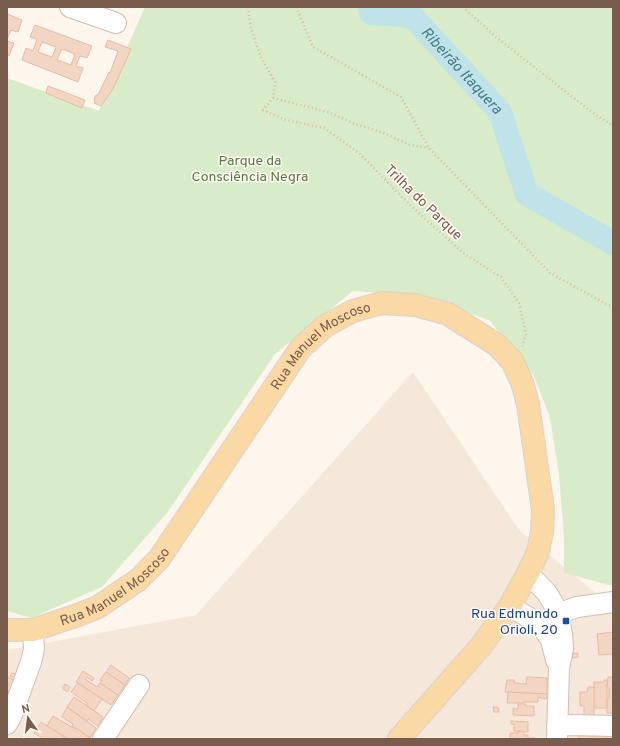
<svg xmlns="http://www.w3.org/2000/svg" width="620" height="746" font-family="Overpass,sans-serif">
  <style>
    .residential { fill: #f5e8da }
    .green { fill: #d8ecc9 }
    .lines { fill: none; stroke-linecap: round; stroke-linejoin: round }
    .river { stroke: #bfe3e8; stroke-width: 24 }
    .building { fill: #f3d5c3; stroke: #e6bba3; fill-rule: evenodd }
    .minor-casing { stroke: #d1beb0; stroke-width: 22 }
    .major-casing { stroke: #dad1cd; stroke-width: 24 }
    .path { stroke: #d9b8a5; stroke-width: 2.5; stroke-dasharray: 1 3; stroke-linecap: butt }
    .minor { stroke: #fff; stroke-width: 20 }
    .major { stroke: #fbd9a5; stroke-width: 22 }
    .transit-dot { fill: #1a4fb4; stroke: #fffaf3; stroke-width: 1.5 }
    .labels { text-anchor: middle; stroke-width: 3; stroke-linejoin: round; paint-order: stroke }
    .park-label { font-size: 14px; fill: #537a41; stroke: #fffaf3 }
    .street-label { font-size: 14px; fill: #7a5c4d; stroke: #fffaf3 }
    .transit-label { font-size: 14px; fill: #164399; stroke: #fffaf3; text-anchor: end }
    .water-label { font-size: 15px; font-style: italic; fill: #437c86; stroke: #fffaf3 }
  </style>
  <rect width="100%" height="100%" fill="#fdf6ec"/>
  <!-- residential -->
  <polygon class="residential" points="413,372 519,530 613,607 613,739 7,739 7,650 196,615"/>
  <!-- green -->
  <polygon class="green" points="145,7 613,7 613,586 564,573 564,537 559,474 550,418 534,376 490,321 426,296 353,291 275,354 167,513 102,587 31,618 7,611 7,78 99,111"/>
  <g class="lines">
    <!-- river -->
    <path class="river" id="s1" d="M 370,7 L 371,13 L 412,16 L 500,112 L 527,194 L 613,243"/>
  </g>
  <!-- building -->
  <g class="building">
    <polygon points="7,14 22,20 18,32 11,30 7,40"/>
    <path d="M 35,25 L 92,46 L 87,58 L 80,56 L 76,66 L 83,68 L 78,82 L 22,60 L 26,48 L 33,51 L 37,39 L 30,37 ZM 42,42 L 56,47 L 52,57 L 38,52 ZM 62,49 L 75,54 L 71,65 L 57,60 Z"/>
    <polygon points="108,40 131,49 113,89 101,106 94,103 95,100 94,99 96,95 98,95 109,72 110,73 118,51 105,47"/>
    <polygon points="7,41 14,43 9,56 7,55"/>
    <polygon points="48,86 85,100 82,108 46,93"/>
    <polygon points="613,632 613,654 599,655 597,634"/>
    <polygon points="578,653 578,657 572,658 572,654"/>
    <polygon points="111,665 129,678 125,685 106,672"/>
    <polygon points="83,671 94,678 92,681 87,677 85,679 97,687 100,683 118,695 111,705 76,682"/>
    <polygon points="106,672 125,685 118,695 100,683 102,681 100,680"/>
    <polygon points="12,673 16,674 14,678 10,676"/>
    <polygon points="7,677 14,680 7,702"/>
    <polygon points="527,677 547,678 547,694 505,692 507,680 514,680 514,683 526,684"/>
    <polygon points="608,677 613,677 613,713 607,713 607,698 609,698 609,688 607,688"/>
    <polygon points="604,680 607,680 607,708 594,708 594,682 604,682"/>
    <polygon points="78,683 102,699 94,711 86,705 87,703 71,692"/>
    <polygon points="65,684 70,687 67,692 62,688"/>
    <polygon points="588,687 594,687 594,717 584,717 584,706 580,706 580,692 587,692"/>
    <polygon points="508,692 547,694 547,698 546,698 546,699 538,697 538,702 523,702 523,703 507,703"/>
    <polygon points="74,697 103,717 98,726 88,719 87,721 67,707"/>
    <polygon points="518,704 526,704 526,706 534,706 534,716 513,715 513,708 518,709"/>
    <polygon points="67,707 96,728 90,738 72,726 73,724 62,717"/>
    <polygon points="493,707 498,707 499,712 494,712"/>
    <polygon points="53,716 75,729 76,728 90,738 89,739 68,739 47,726"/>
    <polygon points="511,721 528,722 528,732 514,731 514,724 511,724"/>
    <polygon points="41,722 47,726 68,739 44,739 34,733"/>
    <polygon points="519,731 524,732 524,735 528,735 528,738 534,738 534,739 510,739 510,733 519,733"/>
    <polygon points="579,732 592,734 592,739 579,739"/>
    <polygon points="594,732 607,732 606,739 594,739"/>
    <polygon points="607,732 613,733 613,739 606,739"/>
  </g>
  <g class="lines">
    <!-- minor casing -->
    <g class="minor-casing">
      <g id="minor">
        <polyline points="70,7 116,23"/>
        <polyline points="528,573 547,593 553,603 558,614 562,634 563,649 559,668 557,739"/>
        <polyline points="510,606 542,626 551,640 556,660"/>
        <polyline points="547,622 558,614 577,607 613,602"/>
        <polyline points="7,724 11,717 31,662 34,649 33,630"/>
        <polyline points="557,726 572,725 613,726"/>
        <polyline points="103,739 139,685"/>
      </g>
    </g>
    <!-- major casing -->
    <g class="major-casing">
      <g id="major">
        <path id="s2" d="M 7,630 L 33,630 L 78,615 L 98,607 L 138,580 L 159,559 L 300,349 L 325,326 L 353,311 L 382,303 L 415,305 L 448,314 L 497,345 L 512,361 L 522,382 L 528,404 L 543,510 L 542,532 L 538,552 L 528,573 L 510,606 L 481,646 L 399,739"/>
      </g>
    </g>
    <!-- path -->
    <g class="path">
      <polyline points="248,7 251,29 260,55 275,82 273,98 263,110 286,120 324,128 359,153 410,205 462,252 501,277 519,303 526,334 522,347"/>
      <polyline points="296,7 313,47 401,97 429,148 550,273 608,305 613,305"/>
      <polyline points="463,7 496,37 589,110 613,126"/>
      <polyline points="273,98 328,112 355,124 384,133 410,145 429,148"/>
    </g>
    <!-- minor -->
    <use href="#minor" class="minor"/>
    <!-- major -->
    <use href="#major" class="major"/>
  </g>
  <!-- markers -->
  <rect class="transit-dot" x="562" y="617" width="8" height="8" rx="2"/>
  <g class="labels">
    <!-- park labels -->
    <g class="park-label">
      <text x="250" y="165">Parque da<tspan x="250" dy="16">Consciência Negra</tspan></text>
    </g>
    <!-- street labels -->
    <g class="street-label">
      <text transform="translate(424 202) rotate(44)" y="5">Trilha do Parque</text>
      <text dy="5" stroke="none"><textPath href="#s2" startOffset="444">Rua Manuel Moscoso</textPath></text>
      <text dy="5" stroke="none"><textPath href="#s2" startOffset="120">Rua Manuel Moscoso</textPath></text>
    </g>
    <!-- transit labels -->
    <g class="transit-label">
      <text x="558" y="618">Rua Edmundo<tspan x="558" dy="16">Orioli, 20</tspan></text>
    </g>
    <!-- water labels -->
    <g class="water-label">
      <text dy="5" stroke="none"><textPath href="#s1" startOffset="121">Ribeirão Itaquera</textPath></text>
    </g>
  </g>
  <!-- border -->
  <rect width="620" height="746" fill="none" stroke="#7a5c4d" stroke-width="16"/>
  <!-- north arrow -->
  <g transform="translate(28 718) rotate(346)" stroke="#fffaf3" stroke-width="3" paint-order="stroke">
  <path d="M0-3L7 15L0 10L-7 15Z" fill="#7a5c4d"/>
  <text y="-6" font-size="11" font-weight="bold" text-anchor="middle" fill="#7a5c4d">N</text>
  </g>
</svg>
